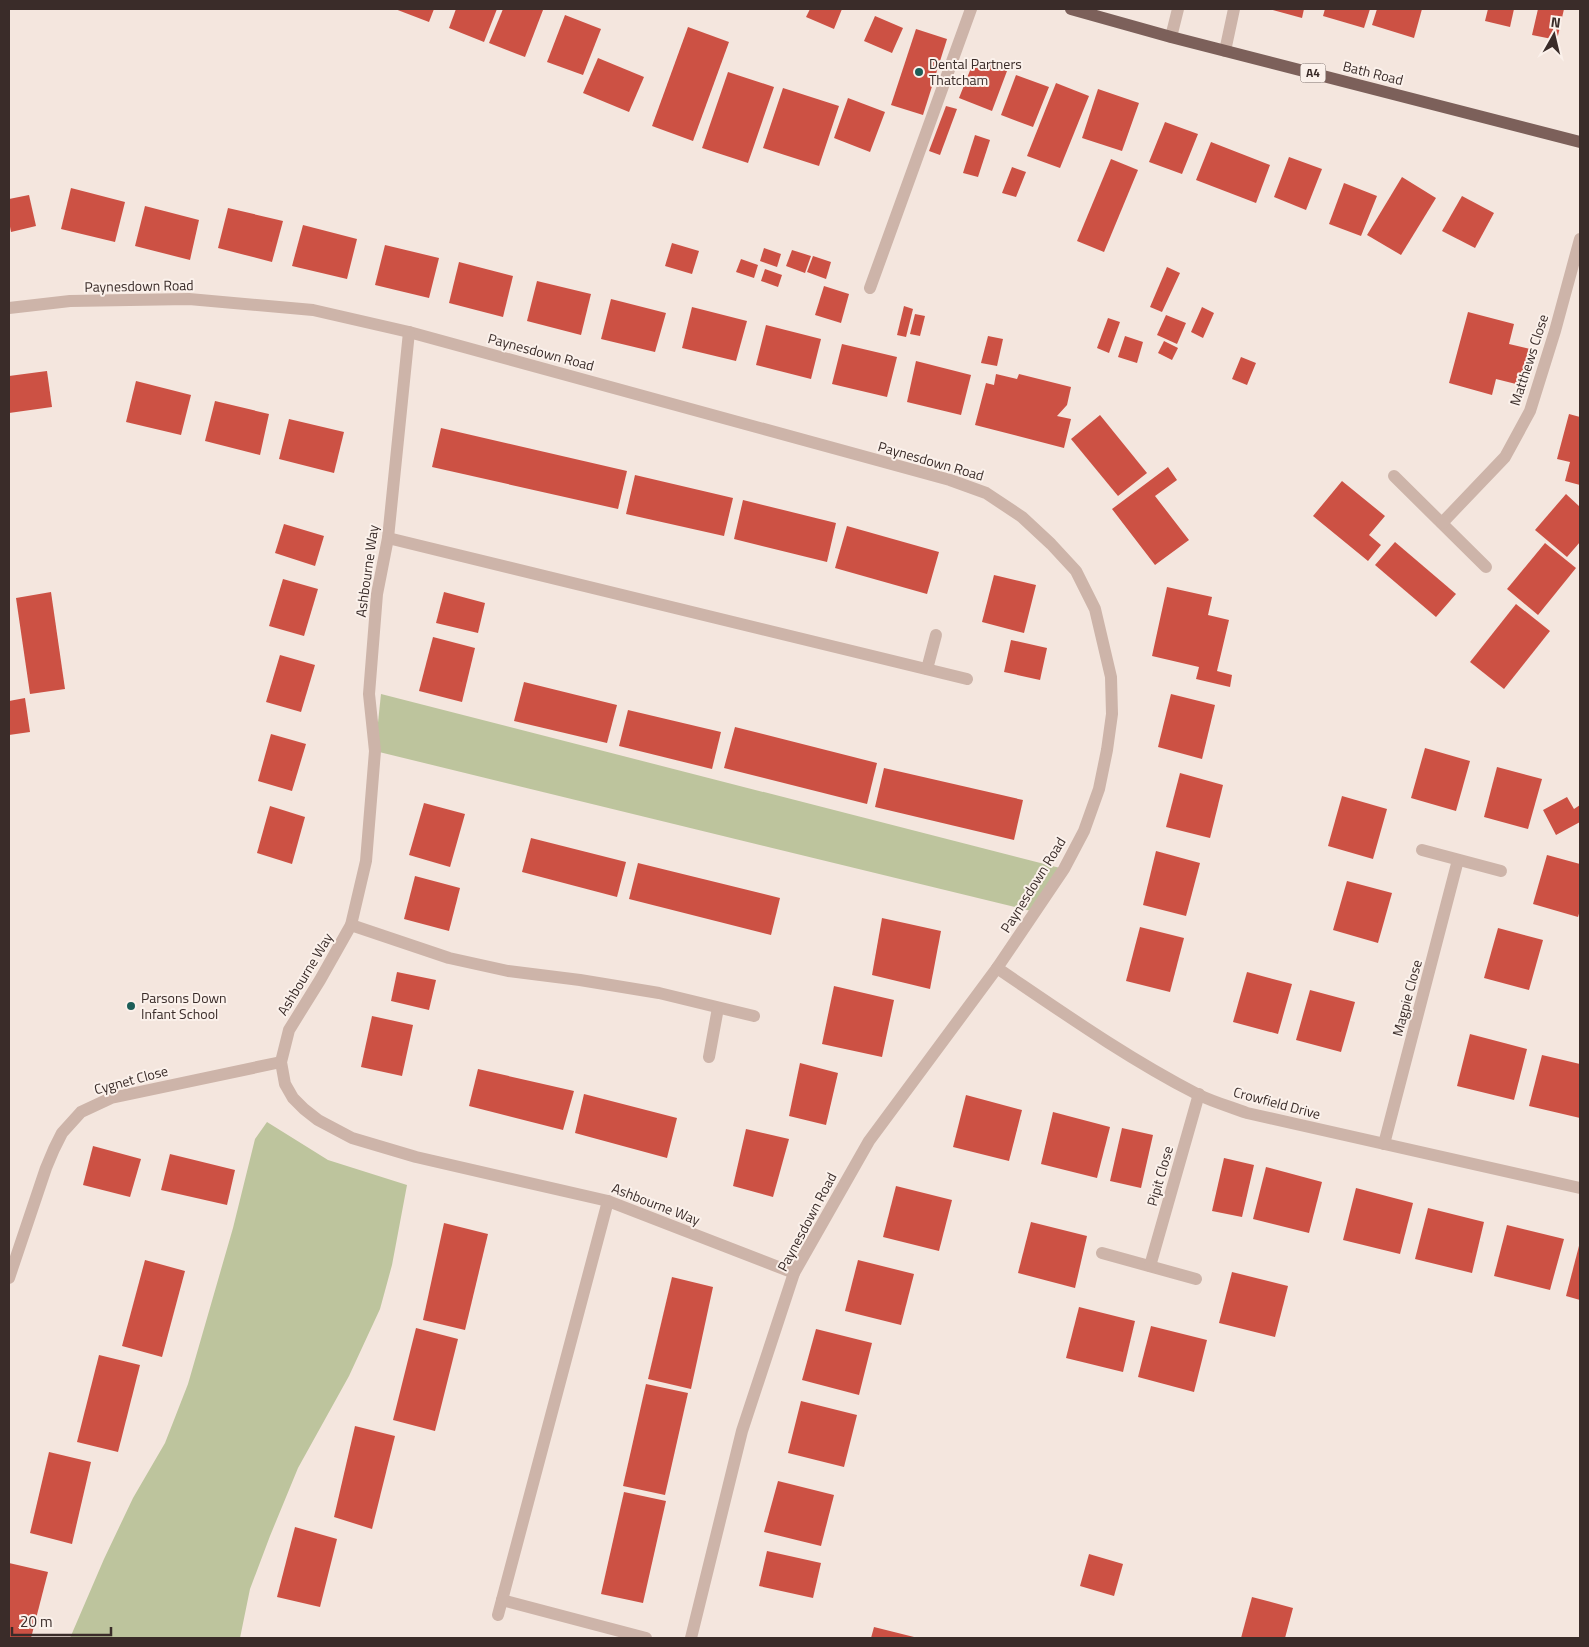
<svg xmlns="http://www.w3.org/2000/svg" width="1589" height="1647" font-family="'Titillium Web',sans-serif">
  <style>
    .green { fill: #bdc49d }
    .building { fill: #cc5144 }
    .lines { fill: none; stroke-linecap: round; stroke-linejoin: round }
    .service { stroke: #cdb4a9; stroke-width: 12 }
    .minor { stroke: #cdb4a9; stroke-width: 12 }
    .primary { stroke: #7c605a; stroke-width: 12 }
    .poi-dot { fill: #1c5e58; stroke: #fbf1eb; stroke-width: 2 }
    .labels { text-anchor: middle; stroke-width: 4; stroke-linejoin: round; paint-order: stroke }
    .shield { fill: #fbf1eb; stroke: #746763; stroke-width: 1 }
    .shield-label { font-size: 12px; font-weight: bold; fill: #3a2c29 }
    .poi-label { font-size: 14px; fill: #3a2c29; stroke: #fbf1eb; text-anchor: start }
    .street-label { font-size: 14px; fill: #3a2c29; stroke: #fbf1eb }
  </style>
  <rect width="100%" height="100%" fill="#f4e6de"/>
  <!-- green -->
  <g class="green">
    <polygon points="381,694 1064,869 1035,912 375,751"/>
    <polygon points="267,1122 328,1160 407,1185 392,1265 380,1309 349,1376 298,1468 270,1536 250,1589 240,1638 70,1638 104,1559 133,1498 165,1443 188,1384 233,1228 255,1139"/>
  </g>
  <!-- building -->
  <g class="building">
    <polygon points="395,9 434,9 429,22"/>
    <polygon points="456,9 497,9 484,42 449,28"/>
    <polygon points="503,9 543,10 525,57 489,43"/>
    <polygon points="810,9 842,9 834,29 806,17"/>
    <polygon points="1269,9 1304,9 1302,18"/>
    <polygon points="1325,9 1370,9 1364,28 1323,16"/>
    <polygon points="1377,9 1422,9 1414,38 1372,25"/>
    <polygon points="1488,9 1514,9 1510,27 1485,21"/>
    <polygon points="1538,9 1564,9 1557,40 1532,35"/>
    <polygon points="565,15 601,29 583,75 547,62"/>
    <polygon points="875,16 903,28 892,53 864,41"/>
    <polygon points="688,27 729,42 693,141 652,126"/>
    <polygon points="916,29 947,39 923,115 891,105"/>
    <polygon points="598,58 644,77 629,112 583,93"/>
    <polygon points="975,58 1007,71 992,111 959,98"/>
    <polygon points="728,72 774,87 748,163 702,148"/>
    <polygon points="1016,75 1049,87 1033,127 1001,115"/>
    <polygon points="1056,83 1089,96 1060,168 1027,156"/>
    <polygon points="783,88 839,106 819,166 763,148"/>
    <polygon points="1098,89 1139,103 1122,151 1082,138"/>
    <polygon points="848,98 885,112 870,152 834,138"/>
    <polygon points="946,106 957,109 940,155 929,151"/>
    <polygon points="1165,122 1198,134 1182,174 1149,162"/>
    <polygon points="975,135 990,140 978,177 963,173"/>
    <polygon points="1211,142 1270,165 1256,203 1196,180"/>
    <polygon points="1289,157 1322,169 1306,210 1274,197"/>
    <polygon points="1111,159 1138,170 1104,252 1077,241"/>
    <polygon points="1012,167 1026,172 1016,197 1002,193"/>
    <polygon points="1402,177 1436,198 1401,255 1367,235"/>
    <polygon points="1344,183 1377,196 1361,236 1329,224"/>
    <polygon points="71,188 125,202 115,242 61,229"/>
    <polygon points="29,195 36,226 11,232 9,221 9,199"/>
    <polygon points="1462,196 1494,213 1475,248 1442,231"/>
    <polygon points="145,206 199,220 190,260 135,246"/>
    <polygon points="228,208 283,221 272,262 218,248"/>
    <polygon points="303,225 357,239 347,279 292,266"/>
    <polygon points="672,243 699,251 692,274 665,266"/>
    <polygon points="385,245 439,258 429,298 375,285"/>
    <polygon points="764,248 781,254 777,267 760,261"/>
    <polygon points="792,250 811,256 805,273 786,266"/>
    <polygon points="813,256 831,262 826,279 807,272"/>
    <polygon points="741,259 758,265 754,278 736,272"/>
    <polygon points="459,262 513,276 503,317 449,303"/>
    <polygon points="1167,267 1180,273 1162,312 1150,307"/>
    <polygon points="765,269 782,275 778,287 761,281"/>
    <polygon points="537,281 591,294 581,335 527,321"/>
    <polygon points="824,286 849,294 841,323 815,315"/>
    <polygon points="611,299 666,313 655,352 601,339"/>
    <polygon points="904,306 913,309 906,337 897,335"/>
    <polygon points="692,307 747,321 736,361 682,348"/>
    <polygon points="1202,307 1214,313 1203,338 1191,332"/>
    <polygon points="1468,312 1514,324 1509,344 1530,349 1520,385 1496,379 1492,395 1449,383"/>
    <polygon points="915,314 925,316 920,336 910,334"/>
    <polygon points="1166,315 1186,323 1177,344 1157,335"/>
    <polygon points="1108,318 1120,322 1109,353 1097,348"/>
    <polygon points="766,325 821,339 811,379 756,365"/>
    <polygon points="988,336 1003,339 997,366 981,363"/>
    <polygon points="1125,336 1143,342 1137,363 1118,357"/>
    <polygon points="1164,341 1178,348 1172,360 1158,353"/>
    <polygon points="842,344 897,357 887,397 832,384"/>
    <polygon points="1241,357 1256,363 1247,385 1232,379"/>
    <polygon points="916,361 971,375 961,415 907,402"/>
    <polygon points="47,371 52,407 9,413 9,376"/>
    <polygon points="996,374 1017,379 1019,374 1071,387 1067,405 1057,416 1071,419 1064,448 975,425 986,383 994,385"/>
    <polygon points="136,381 191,395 181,435 126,422"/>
    <polygon points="215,401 269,414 260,455 205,441"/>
    <polygon points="1569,414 1580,417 1580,485 1565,481 1570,462 1557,459"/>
    <polygon points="1100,415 1147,473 1118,496 1071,439"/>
    <polygon points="289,419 344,432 334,473 279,459"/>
    <polygon points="441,428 627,471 618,509 432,467"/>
    <polygon points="1168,467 1177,480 1155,496 1189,540 1155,565 1112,509"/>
    <polygon points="635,475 733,498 724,536 626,514"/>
    <polygon points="1342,481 1385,516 1369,535 1381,545 1368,561 1313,516"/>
    <polygon points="1566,494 1580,507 1580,542 1567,557 1535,530"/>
    <polygon points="743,500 836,523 827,562 734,539"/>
    <polygon points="284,524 324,536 315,566 275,553"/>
    <polygon points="847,526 939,552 927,594 835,568"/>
    <polygon points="1395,542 1456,594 1436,617 1375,565"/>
    <polygon points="1545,543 1576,568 1538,615 1507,589"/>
    <polygon points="994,575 1036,585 1024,633 982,622"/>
    <polygon points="283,579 318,589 304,636 269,626"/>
    <polygon points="1167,587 1212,597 1208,615 1229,620 1217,671 1232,675 1230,687 1196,679 1199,667 1152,656"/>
    <polygon points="51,592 65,689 30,694 16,598"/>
    <polygon points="444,592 485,603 478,633 436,623"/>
    <polygon points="1516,604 1550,631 1504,689 1470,662"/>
    <polygon points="433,637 475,648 462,702 419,691"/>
    <polygon points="1011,640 1047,648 1040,680 1004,672"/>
    <polygon points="280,655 315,665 301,712 266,702"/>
    <polygon points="524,682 617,705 607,743 514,721"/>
    <polygon points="1171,694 1215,705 1202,759 1158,747"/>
    <polygon points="25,698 30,732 9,735 9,701"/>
    <polygon points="628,710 721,732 712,769 619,746"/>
    <polygon points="735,727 877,763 867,804 724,768"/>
    <polygon points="271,734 306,744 292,791 258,781"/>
    <polygon points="1425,748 1470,761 1456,811 1411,798"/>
    <polygon points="1497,767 1542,779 1528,829 1484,817"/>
    <polygon points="884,768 1023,800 1014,840 875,807"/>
    <polygon points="1180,773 1223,785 1210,838 1166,827"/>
    <polygon points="1342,796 1387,809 1373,859 1328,846"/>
    <polygon points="1567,797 1574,809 1580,805 1580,822 1556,835 1543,810"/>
    <polygon points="424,803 465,814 450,867 409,855"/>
    <polygon points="270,806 305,817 292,864 257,853"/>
    <polygon points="531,838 626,862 617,897 522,872"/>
    <polygon points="1156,851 1200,863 1186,916 1143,905"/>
    <polygon points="1547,855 1580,864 1580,910 1578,917 1533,904"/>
    <polygon points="638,863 780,898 771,935 629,899"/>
    <polygon points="415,876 460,888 449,931 404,919"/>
    <polygon points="1347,881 1392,893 1378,943 1333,930"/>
    <polygon points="882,918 941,931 930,989 872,975"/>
    <polygon points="1140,927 1184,938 1170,992 1126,981"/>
    <polygon points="1498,928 1543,940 1529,990 1484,978"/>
    <polygon points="397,972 436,980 429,1010 391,1001"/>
    <polygon points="1247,972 1292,984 1278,1034 1233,1022"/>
    <polygon points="834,986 894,1000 882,1057 822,1044"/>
    <polygon points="1310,990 1355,1002 1341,1052 1296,1040"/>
    <polygon points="372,1016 413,1025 402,1076 361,1067"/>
    <polygon points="1470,1034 1527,1049 1514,1100 1457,1086"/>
    <polygon points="1542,1055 1580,1064 1580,1118 1529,1106"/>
    <polygon points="800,1063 838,1073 826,1125 789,1116"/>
    <polygon points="478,1069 574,1091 563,1130 469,1106"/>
    <polygon points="584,1094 677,1118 667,1158 575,1133"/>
    <polygon points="966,1095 1022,1110 1009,1161 953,1147"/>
    <polygon points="1053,1112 1110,1127 1097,1178 1041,1164"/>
    <polygon points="1122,1128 1153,1135 1141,1188 1110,1181"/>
    <polygon points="746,1129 789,1139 773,1197 733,1186"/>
    <polygon points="93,1146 141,1159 130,1197 83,1185"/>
    <polygon points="170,1154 235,1170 227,1205 161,1190"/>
    <polygon points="1224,1158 1254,1165 1242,1217 1212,1211"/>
    <polygon points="1266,1167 1322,1182 1309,1233 1253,1219"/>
    <polygon points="896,1186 952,1200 939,1251 883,1237"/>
    <polygon points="1356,1188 1413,1203 1400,1254 1343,1240"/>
    <polygon points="1428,1208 1484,1222 1472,1273 1415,1259"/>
    <polygon points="1031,1222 1087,1236 1075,1288 1018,1273"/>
    <polygon points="444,1223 488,1234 465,1330 423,1320"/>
    <polygon points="1507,1225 1564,1239 1550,1290 1494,1276"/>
    <polygon points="1580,1242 1580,1300 1566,1296"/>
    <polygon points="145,1260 185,1271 162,1357 122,1346"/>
    <polygon points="858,1260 914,1274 901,1325 845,1311"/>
    <polygon points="1232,1272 1288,1286 1275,1337 1219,1323"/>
    <polygon points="672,1277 713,1287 691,1389 648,1379"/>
    <polygon points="1079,1307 1135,1321 1123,1372 1066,1358"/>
    <polygon points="1151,1326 1207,1340 1194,1392 1138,1377"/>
    <polygon points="416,1328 458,1339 435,1431 393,1420"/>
    <polygon points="816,1329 872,1343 859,1395 802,1380"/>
    <polygon points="99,1355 140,1365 118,1452 77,1442"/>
    <polygon points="646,1384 688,1393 665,1495 623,1486"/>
    <polygon points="801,1401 857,1415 844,1467 788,1453"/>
    <polygon points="355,1426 395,1436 372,1529 334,1517"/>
    <polygon points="49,1452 91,1462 72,1544 30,1533"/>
    <polygon points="778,1481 834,1495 821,1546 764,1532"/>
    <polygon points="624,1492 666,1501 643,1603 601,1594"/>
    <polygon points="295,1527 337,1539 320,1607 277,1597"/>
    <polygon points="767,1551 821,1563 813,1598 759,1586"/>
    <polygon points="1089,1554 1123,1564 1114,1596 1080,1586"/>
    <polygon points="9,1563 48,1572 31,1638 9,1638"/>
    <polygon points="1252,1597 1293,1608 1285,1638 1241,1638"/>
    <polygon points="874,1627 918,1638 871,1638"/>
  </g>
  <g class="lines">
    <!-- service -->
    <g class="service">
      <polyline points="1171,37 1178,9"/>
      <polyline points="1225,51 1234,9"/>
      <polyline points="870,288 971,9"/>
      <polyline points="388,538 967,679"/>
      <polyline points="927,669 936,635"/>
    </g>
    <!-- minor -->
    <g class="minor">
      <polyline points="9,308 70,301 189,299 313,310 409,332 950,480 986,493 1022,517 1051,544 1076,571 1095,609 1111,677 1112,714 1107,750 1099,789 1084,831 1064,869 997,968 869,1141 794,1273 742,1431 691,1638"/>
      <polyline points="409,332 388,538 377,594 369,694 375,751 366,861 351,925 320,980 289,1030 281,1062 285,1084 293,1098 304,1109 318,1120 352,1138 416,1157 608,1201 794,1273"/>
      <polyline points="1394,476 1486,567"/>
      <polyline points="1442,523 1505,457 1530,411 1555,331 1580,239"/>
      <polyline points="1422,850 1501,871"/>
      <polyline points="351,925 449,958 508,971 580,980 659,993 754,1016"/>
      <path d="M 997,968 C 1062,1012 1127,1058 1197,1094 C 1213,1102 1231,1107 1247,1113 L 1580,1188"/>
      <polyline points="709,1057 718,1008"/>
      <polyline points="1384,1144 1458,860"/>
      <polyline points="1102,1253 1196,1279"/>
      <polyline points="1150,1266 1199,1094"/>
      <polyline points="9,1278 46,1168 54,1149 62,1133 81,1112 111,1098 281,1062"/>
      <polyline points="502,1600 646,1638"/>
      <polyline points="498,1615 608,1201"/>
    </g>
    <!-- primary -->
    <polyline class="primary" points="1071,9 1171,37 1580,142"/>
  </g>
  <!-- markers -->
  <g class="poi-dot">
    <circle cx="919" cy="72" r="5"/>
    <circle cx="131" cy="1006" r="5"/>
  </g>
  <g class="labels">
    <!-- shield labels -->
    <rect class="shield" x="1300.5" y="63.5" width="25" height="19" rx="4"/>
    <g class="shield-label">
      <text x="1313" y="77">A4</text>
    </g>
    <!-- poi labels -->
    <g class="poi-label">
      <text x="929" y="69">Dental Partners<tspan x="929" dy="16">Thatcham</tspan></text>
      <text x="141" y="1003">Parsons Down<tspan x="141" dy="16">Infant School</tspan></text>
    </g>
    <!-- street labels -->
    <g class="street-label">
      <text transform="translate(1373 73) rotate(14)" y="5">Bath Road</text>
      <text transform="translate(139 286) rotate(-1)" y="5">Paynesdown Road</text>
      <text transform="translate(541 352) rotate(15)" y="5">Paynesdown Road</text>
      <text transform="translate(1529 360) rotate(-72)" y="5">Matthews Close</text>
      <text transform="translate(931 461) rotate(16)" y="5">Paynesdown Road</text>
      <text transform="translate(367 571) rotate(-82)" y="5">Ashbourne Way</text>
      <text transform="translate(1033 885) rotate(-58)" y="5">Paynesdown Road</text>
      <text transform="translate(305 974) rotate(-59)" y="5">Ashbourne Way</text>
      <text transform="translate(1407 998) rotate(-75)" y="5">Magpie Close</text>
      <text transform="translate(131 1080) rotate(-15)" y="5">Cygnet Close</text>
      <text transform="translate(1277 1103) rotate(15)" y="5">Crowfield Drive</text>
      <text transform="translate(1160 1176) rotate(-74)" y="5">Pipit Close</text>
      <text transform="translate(656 1204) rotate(21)" y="5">Ashbourne Way</text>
      <text transform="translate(807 1222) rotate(-62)" y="5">Paynesdown Road</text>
    </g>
  </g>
  <!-- border -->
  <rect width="1589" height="1647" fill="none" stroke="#3a2c29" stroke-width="20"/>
  <!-- north arrow -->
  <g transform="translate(1554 35) rotate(8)" stroke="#fbf1eb" stroke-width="4" paint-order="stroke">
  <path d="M0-4L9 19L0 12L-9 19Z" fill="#3a2c29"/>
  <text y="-8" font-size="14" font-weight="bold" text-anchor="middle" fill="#3a2c29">N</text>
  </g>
  <!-- scale -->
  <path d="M12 1627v8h99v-8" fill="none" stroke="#3a2c29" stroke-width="2.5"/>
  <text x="20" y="1627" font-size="15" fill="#3a2c29" stroke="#fbf1eb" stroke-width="4" paint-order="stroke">20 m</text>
</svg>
